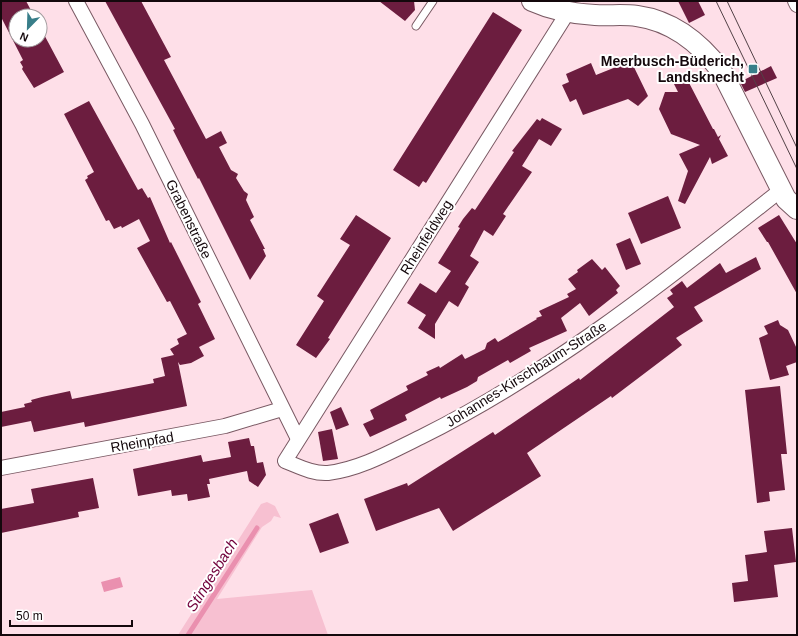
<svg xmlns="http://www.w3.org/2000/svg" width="798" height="636" font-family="Helvetica,sans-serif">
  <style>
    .green { fill: #f7c0d1 }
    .water { fill: #ea90af }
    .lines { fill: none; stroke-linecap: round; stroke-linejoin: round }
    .stream { stroke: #ea90af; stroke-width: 5 }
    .building { fill: #6c1d3f }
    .lane-casing { stroke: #795963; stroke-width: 9 }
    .street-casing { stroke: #795963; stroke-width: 16 }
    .secondary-casing { stroke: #795963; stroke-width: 22 }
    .lane { stroke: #fff; stroke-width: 7 }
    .street { stroke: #fff; stroke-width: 14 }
    .secondary { stroke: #fff; stroke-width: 20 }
    .tram { stroke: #524146; stroke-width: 1 }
    .poi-dot { fill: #387e89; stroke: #fff; stroke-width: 1.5 }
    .labels { text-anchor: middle; stroke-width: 4; stroke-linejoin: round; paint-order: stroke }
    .poi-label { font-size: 14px; font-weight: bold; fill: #14080c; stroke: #fff; text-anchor: end }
    .street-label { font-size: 14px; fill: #14080c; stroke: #fff }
    .water-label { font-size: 15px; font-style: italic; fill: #71003b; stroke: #fff }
  </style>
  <rect width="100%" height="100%" fill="#fedfe8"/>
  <!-- green -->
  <polygon class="green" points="267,502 275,506 281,518 274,516 271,521 262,527 217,599 312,590 328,635 178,635 261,504"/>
  <!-- water -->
  <polygon class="water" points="120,577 123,587 104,592 101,582"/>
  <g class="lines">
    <!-- stream -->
    <polyline class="stream" points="188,635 257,528"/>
  </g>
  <!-- building -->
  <g class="building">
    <polygon points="1,1 26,1 34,16 16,16 16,40 40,40 40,27 64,72 34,88 22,69 23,67 20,62 23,60 1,17"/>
    <polygon points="105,1 141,1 171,57 164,60 206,139 221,131 227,143 219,147 231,170 238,174 236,178 244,191 248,194 246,200 254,217 250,220 265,249 263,249 266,256 250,280 199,178 198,179 173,130 175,129"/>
    <polygon points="379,1 414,1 415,10 405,21"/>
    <polygon points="678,1 698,1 705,15 689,23"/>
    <polygon points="493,12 522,30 426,183 423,181 419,187 393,170"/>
    <polygon points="631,61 648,96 638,106 628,99 583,115 576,99 570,102 562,85 569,82 566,74 591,63 596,75"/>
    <polygon points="771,66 777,78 745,92 740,82"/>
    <polygon points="686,77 713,129 714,129 718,137 721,135 719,139 728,156 712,164 710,157 685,204 678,201 688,171 679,154 700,145 671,134 659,109 665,92 678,92 674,84"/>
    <polygon points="89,101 138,190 142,188 148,198 150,197 170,243 171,242 201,302 198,304 215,339 199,347 204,356 191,363 180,365 178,362 187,406 85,427 84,422 34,432 31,421 1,427 1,412 25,407 24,404 32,402 31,400 42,397 70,391 72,399 154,383 153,379 165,376 161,358 174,355 170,349 179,344 177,339 187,334 170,301 167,302 137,248 150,241 139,219 122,228 121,226 114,229 109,220 106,221 85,180 88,178 87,176 94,172 64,114"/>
    <polygon points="542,118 562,129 551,146 539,139 522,166 532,172 503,214 506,216 493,236 484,230 470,256 479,262 465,284 469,287 458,307 449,301 435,324 435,339 418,328 426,315 407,303 420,283 436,293 451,271 438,263 460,228 458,227 463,219 472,208 475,210 514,152 512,151 537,119 540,121"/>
    <polygon points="668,196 681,228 641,244 628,213"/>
    <polygon points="356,215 391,238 328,338 330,339 316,358 296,345 324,301 317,296 350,245 340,239"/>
    <polygon points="779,215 797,244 797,294 768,242 767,242 758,228"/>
    <polygon points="630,238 641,264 626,270 616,244"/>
    <polygon points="756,257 761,269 694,307 703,321 676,338 682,345 612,398 611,396 527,453 541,476 453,531 439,508 376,531 364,499 407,483 408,486 493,432 495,435 579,378 580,380 674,307 667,298 673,294 670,290 682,281 687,288 720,263 726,273"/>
    <polygon points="592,259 602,270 605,267 620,286 616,290 618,293 589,316 580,303 561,318 567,331 529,348 531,351 510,363 508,360 478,377 477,381 467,387 441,399 440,397 405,415 407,420 370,437 363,424 374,419 370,410 408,390 406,386 428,375 426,372 439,366 440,368 462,354 465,359 485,349 487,343 495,338 498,342 537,319 536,318 542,316 539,311 569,297 567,294 576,289 568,279 578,272 577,270"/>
    <polygon points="778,320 780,325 788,330 797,349 797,362 786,366 789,375 770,380 759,338 768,334 764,326"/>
    <polygon points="780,386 787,454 781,454 785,490 769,492 770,501 757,503 745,390"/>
    <polygon points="341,407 349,425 336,430 330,412"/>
    <polygon points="332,429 338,459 323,461 318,432"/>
    <polygon points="249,438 251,446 254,446 257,463 263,462 266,475 258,487 249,481 247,471 209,479 210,484 207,484 210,497 188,501 187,494 172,496 171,490 138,496 133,469 201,455 203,462 231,457 228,442"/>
    <polygon points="93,478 99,508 78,512 79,517 1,533 1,509 34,503 31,489"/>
    <polygon points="338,513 349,543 320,553 309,524"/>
    <polygon points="792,528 796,562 774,565 778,597 734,602 732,583 748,581 745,555 767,552 764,531"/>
  </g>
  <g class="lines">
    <!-- lane casing -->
    <g class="lane-casing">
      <polyline id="lane" points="416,26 433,1"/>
    </g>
    <!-- street casing -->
    <g class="street-casing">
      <g id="street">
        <polyline points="76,1 142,124 298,439"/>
        <polyline points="795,1 797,5"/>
        <path d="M 568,12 L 285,461 C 300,467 313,474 328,473 C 361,469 392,451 421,437 C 552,372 667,280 781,190"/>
        <polyline points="1,468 225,426 282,409"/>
      </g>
    </g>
    <!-- secondary casing -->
    <g class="secondary-casing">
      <path id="secondary" d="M 532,1 C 552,10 573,14 595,15 C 609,16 623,14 637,16 C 673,21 701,44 722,72 L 786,199 L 797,209"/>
    </g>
    <!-- lane -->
    <use href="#lane" class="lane"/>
    <!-- street -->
    <use href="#street" class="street"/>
    <!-- secondary -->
    <use href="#secondary" class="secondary"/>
    <!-- tram -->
    <g class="tram">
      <polyline points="716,1 797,169"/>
      <polyline points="727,1 797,148"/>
    </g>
  </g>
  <!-- markers -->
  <rect class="poi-dot" x="748" y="64" width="10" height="10" rx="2"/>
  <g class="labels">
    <!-- poi labels -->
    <g class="poi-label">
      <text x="744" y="66">Meerbusch-Büderich,<tspan x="744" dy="16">Landsknecht</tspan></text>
    </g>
    <!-- street labels -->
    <g class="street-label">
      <text transform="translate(189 219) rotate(64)" y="5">Grabenstraße</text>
      <text transform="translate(426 237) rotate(-58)" y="5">Rheinfeldweg</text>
      <text transform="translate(526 374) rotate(-32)" y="5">Johannes-Kirschbaum-Straße</text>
      <text transform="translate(142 442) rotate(-10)" y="5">Rheinpfad</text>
    </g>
    <!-- water labels -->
    <g class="water-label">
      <text transform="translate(212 575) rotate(-58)" y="5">Stingesbach</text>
    </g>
  </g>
  <!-- border -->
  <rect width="798" height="636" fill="none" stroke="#14080c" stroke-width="4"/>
  <!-- north arrow -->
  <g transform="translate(28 28) rotate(203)"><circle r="19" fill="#ffffff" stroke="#a19c9e"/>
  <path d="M0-3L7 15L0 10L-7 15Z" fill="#387e89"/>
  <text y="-6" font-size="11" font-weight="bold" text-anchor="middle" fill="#14080c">N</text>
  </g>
  <!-- scale -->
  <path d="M10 620v6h122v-6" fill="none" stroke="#14080c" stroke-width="2"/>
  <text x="16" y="620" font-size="12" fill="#14080c" stroke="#ffffff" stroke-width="3" paint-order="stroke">50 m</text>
</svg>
